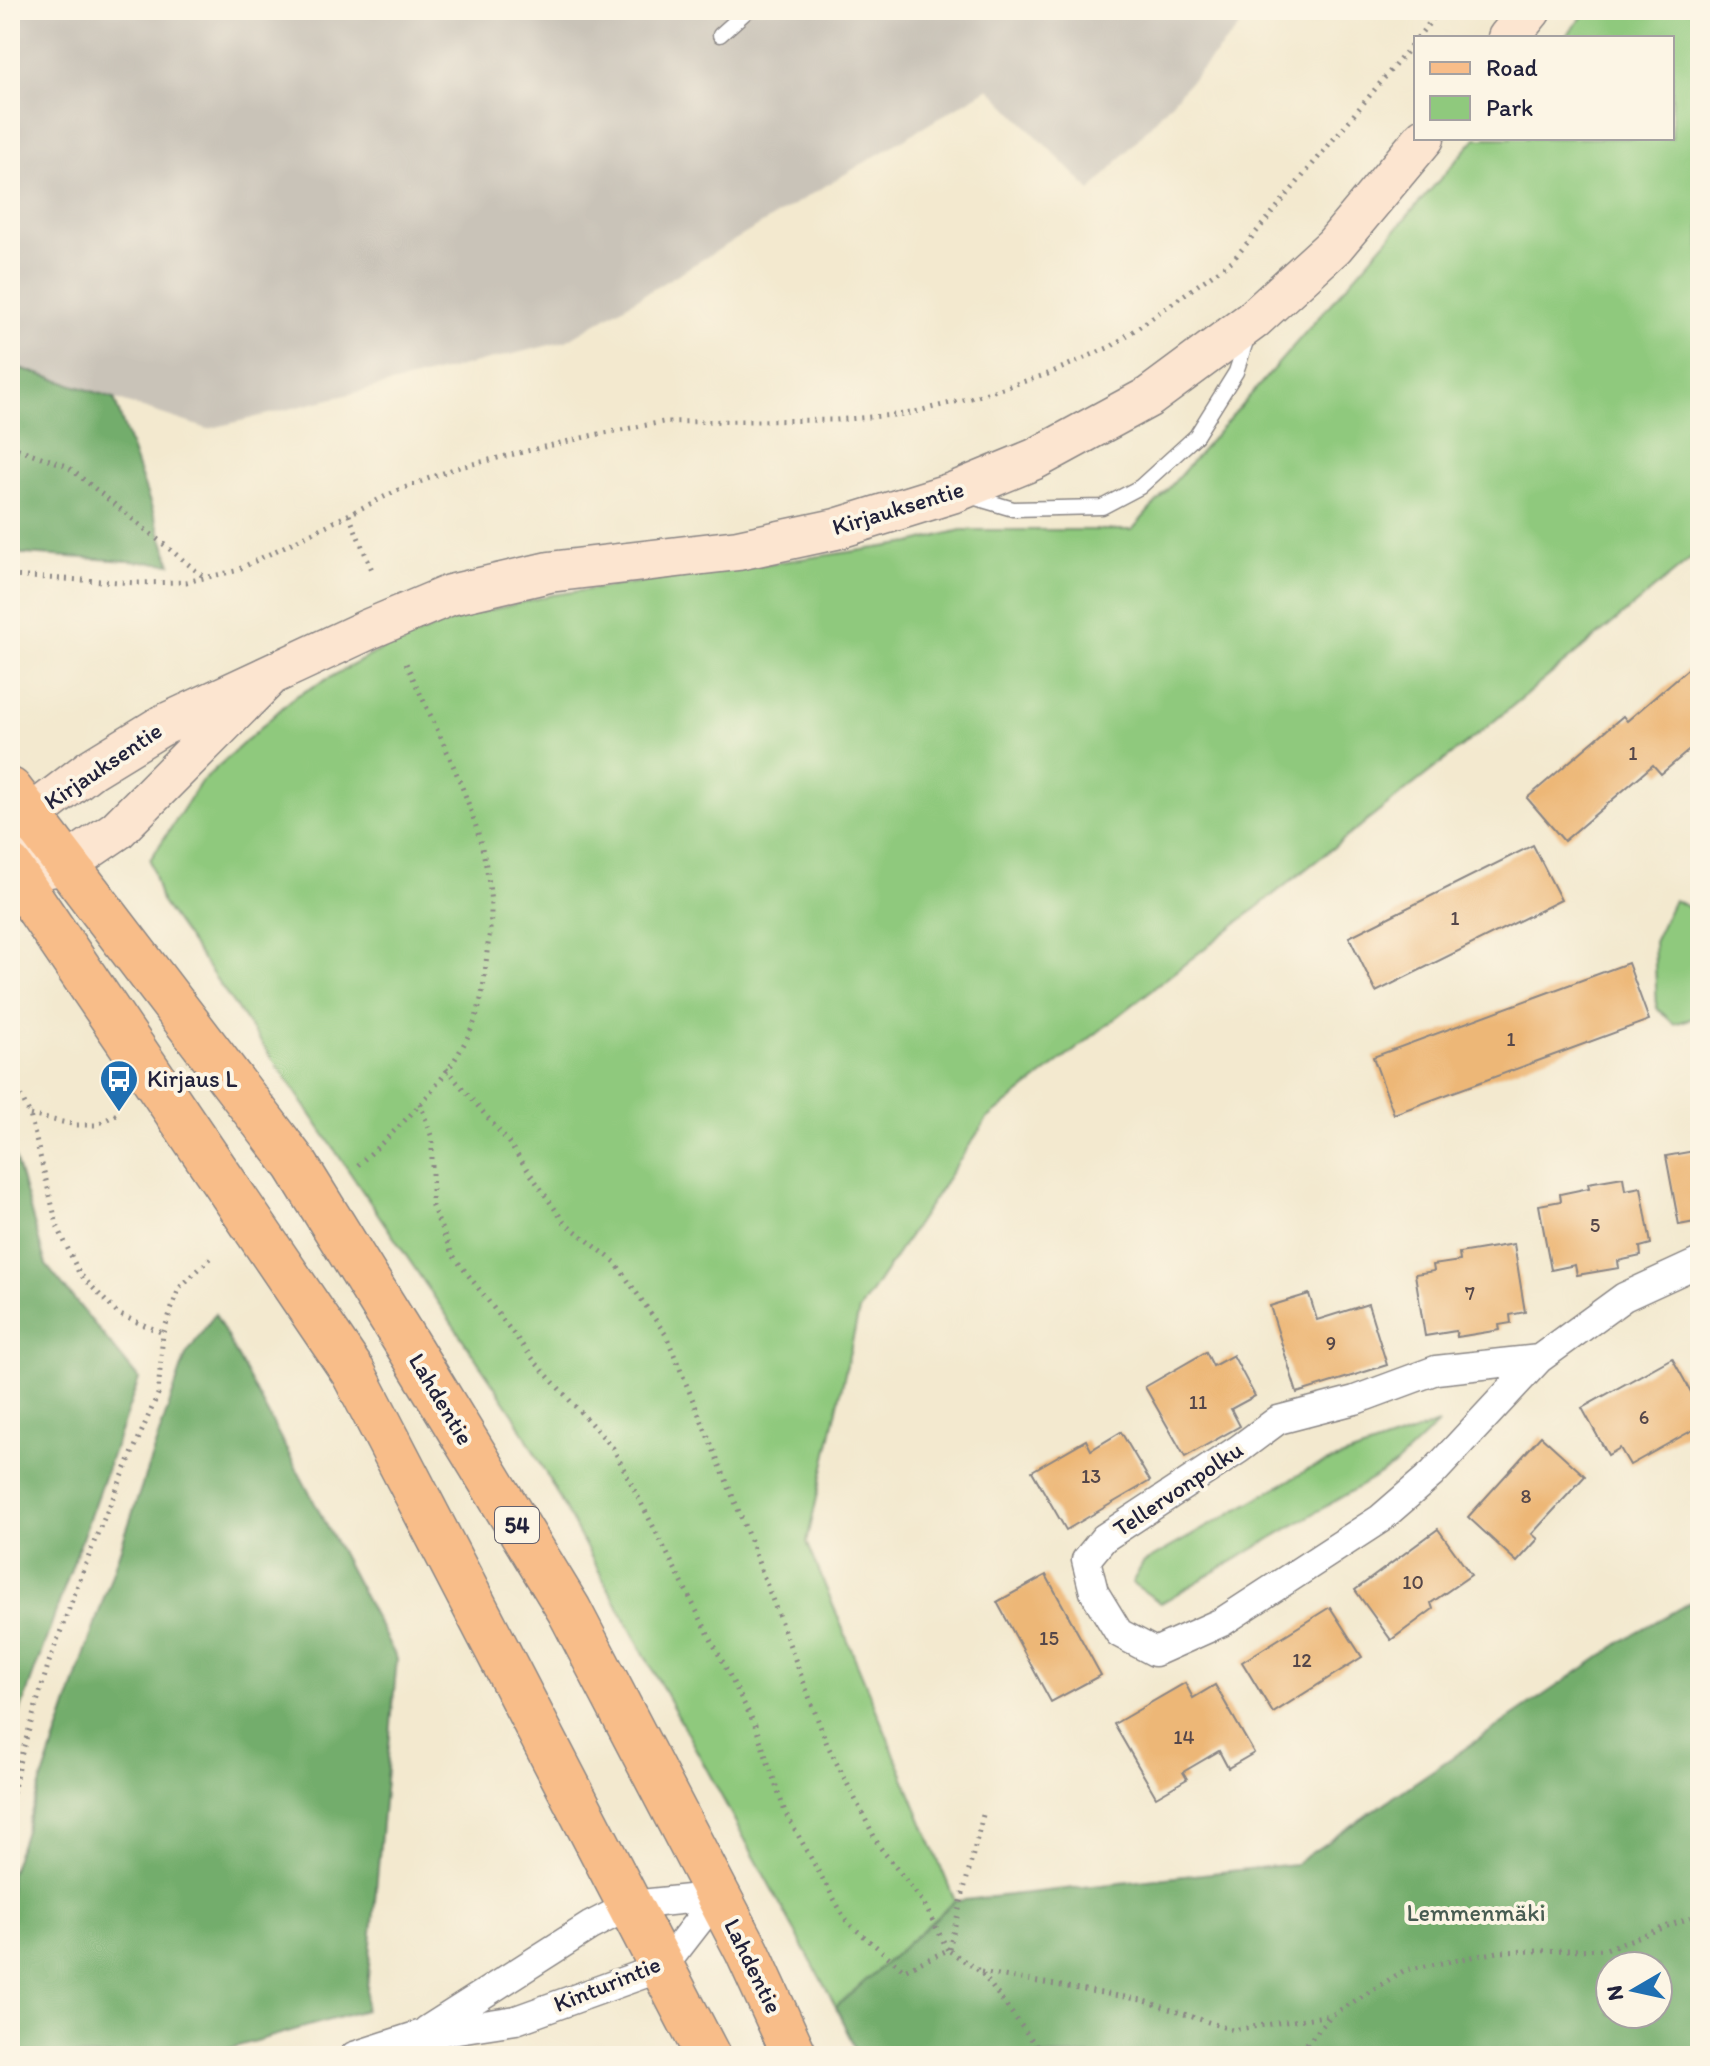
<svg xmlns="http://www.w3.org/2000/svg" width="1710" height="2066" font-family="Itim,sans-serif">
  <style>
    .industrial { fill: #c9c3b8 }
    .green { fill: #8fc97d; stroke: #58765c; stroke-width: 2 }
    .forest { fill: #73ad6c; stroke: #4a6854; stroke-width: 2; fill-rule: evenodd }
    .building { fill: #edb777 }
    .lines { fill: none; stroke-linecap: round; stroke-linejoin: round }
    .lane-casing { stroke: #8a8685; stroke-width: 17 }
    .street-casing { stroke: #8a8685; stroke-width: 31 }
    .secondary-casing { stroke: #8a8685; stroke-width: 43 }
    .primary-casing { stroke: #8a8685; stroke-width: 47 }
    .path { stroke: #8a8685; stroke-width: 5; stroke-dasharray: 2 6; stroke-linecap: butt }
    .lane { stroke: #fff; stroke-width: 14 }
    .street { stroke: #fff; stroke-width: 28 }
    .secondary { stroke: #fce5d0; stroke-width: 40 }
    .primary { stroke: #f8bd89; stroke-width: 44 }
    .labels { text-anchor: middle; stroke-width: 8; stroke-linejoin: round; paint-order: stroke }
    .number-label { font-size: 20px; fill: #55474a }
    .shield { fill: #fcf5e5; stroke: #63616e; stroke-width: 2 }
    .shield-label { font-size: 22px; font-weight: bold; fill: #22223b }
    .street-label { font-size: 24px; fill: #22223b; stroke: #fcf5e5 }
    .poi-label { font-size: 24px; fill: #22223b; stroke: #fcf5e5; text-anchor: start }
    .park-label { font-size: 24px; fill: #485c52; stroke: #fcf5e5 }
  </style>
  <rect width="100%" height="100%" fill="#fcf5e5"/>
  <filter id="ink" filterUnits="userSpaceOnUse"><feTurbulence type="fractalNoise" baseFrequency=".0125" numOctaves="2"/><feDisplacementMap in="SourceGraphic" scale="16" xChannelSelector="R" yChannelSelector="G"/><feConvolveMatrix kernelMatrix="1 2 1 2 8 2 1 2 1" color-interpolation-filters="sRGB"/></filter>
  <filter id="wash" filterUnits="userSpaceOnUse"><feTurbulence type="fractalNoise" baseFrequency=".006" numOctaves="4" result="noise"/><feDisplacementMap in="SourceGraphic" scale="32" xChannelSelector="R" yChannelSelector="G"/><feGaussianBlur stdDeviation="1.8" result="paint"/><feColorMatrix in="noise" values="0 0 0 0 0 0 0 0 0 0 0 0 0 0 0 0 0 1.4 0 .05"/><feComposite in="paint" operator="in"/></filter>
  <g filter="url(#wash)">
    <rect width="100%" height="100%" fill="#f3e9cf"/>
    <!-- industrial -->
    <polygon class="industrial" points="10,10 1255,10 1091,191 989,88 566,341 208,429 10,365"/>
    <!-- green -->
    <g class="green">
      <polygon points="1588,10 1700,10 1700,551 1487,727 987,1119 859,1311 807,1542 955,1901 836,2007 514,1415 286,1078 161,901 150,860 201,782 294,697 384,648 462,617 552,595 911,543 961,530 1132,530 1476,138 1672,138 1672,38 1564,38"/>
      <polygon points="1674,900 1700,913 1700,1016 1674,1024 1657,1008 1654,942"/>
      <polygon points="1438,1424 1393,1467 1161,1603 1132,1583 1143,1563 1311,1468"/>
    </g>
    <!-- forest -->
    <g class="forest">
      <polygon points="10,365 114,398 171,564 10,553"/>
      <polygon points="10,1140 46,1265 139,1379 10,1740"/>
      <polygon points="215,1314 397,1659 365,2010 203,2056 10,2056 10,1875 186,1355"/>
      <path d="M 1700,1597 L 1700,2056 L 858,2056 L 836,2007 L 955,1901 L 1295,1864 L 1635,1633 ZM 1610,1966 L 1658,1966 L 1658,2014 L 1610,2014 Z"/>
    </g>
    <g id="blocks">
      <!-- building -->
      <g class="building">
        <polygon points="1697,661 1700,664 1700,741 1661,774 1653,765 1564,841 1527,798 1623,716 1627,721"/>
        <polygon points="1533,845 1561,900 1376,992 1349,937"/>
        <polygon points="1628,963 1649,1020 1394,1114 1373,1057"/>
        <polygon points="1700,1150 1700,1221 1679,1225 1666,1156"/>
        <polygon points="1623,1177 1625,1190 1641,1187 1651,1244 1640,1247 1641,1256 1618,1261 1619,1268 1577,1275 1575,1265 1551,1270 1539,1205 1561,1201 1560,1194 1589,1188 1588,1183"/>
        <polygon points="1514,1244 1525,1312 1510,1315 1511,1323 1499,1325 1500,1330 1457,1337 1456,1331 1425,1336 1415,1274 1434,1271 1433,1265 1460,1261 1459,1253"/>
        <polygon points="1309,1294 1317,1320 1368,1304 1387,1365 1297,1393 1270,1306"/>
        <polygon points="1206,1352 1213,1366 1233,1355 1255,1396 1231,1409 1240,1426 1185,1457 1145,1387"/>
        <polygon points="1672,1358 1700,1408 1700,1426 1630,1465 1620,1448 1608,1455 1582,1408"/>
        <polygon points="1121,1432 1150,1481 1066,1530 1032,1471 1086,1440 1091,1450"/>
        <polygon points="1541,1436 1585,1476 1532,1534 1538,1539 1517,1562 1468,1517"/>
        <polygon points="1438,1529 1471,1575 1431,1603 1433,1609 1391,1640 1355,1590"/>
        <polygon points="1046,1575 1101,1675 1051,1702 997,1602"/>
        <polygon points="1330,1607 1362,1657 1273,1713 1242,1662"/>
        <polygon points="1185,1683 1193,1698 1215,1685 1254,1753 1228,1768 1219,1751 1183,1772 1187,1779 1156,1797 1114,1724"/>
      </g>
    </g>
  </g>
  <g filter="url(#ink)">
    <use href="#blocks" fill-opacity="0" stroke="#8a8685" stroke-width="2"/>
    <g class="lines">
      <!-- lane casing -->
      <g class="lane-casing">
        <g id="lane">
          <polyline points="720,35 748,10"/>
          <polyline points="969,496 1013,509 1102,507 1140,487 1196,436 1236,372 1248,335"/>
        </g>
      </g>
      <!-- street casing -->
      <g class="street-casing">
        <g id="street">
          <polyline points="1539,1359 1436,1370 1355,1400 1278,1420 1239,1449 1104,1538 1086,1560 1094,1592 1119,1633 1155,1652 1222,1622 1380,1519 1432,1474 1539,1359 1624,1297 1700,1262"/>
          <polyline points="427,2030 590,1926 631,1905 718,1896"/>
          <polyline points="354,2056 419,2035 516,2020 663,1967 718,1896"/>
        </g>
      </g>
      <!-- secondary casing -->
      <g class="secondary-casing">
        <g id="secondary">
          <polyline points="1508,38 1531,10"/>
          <polyline points="269,677 117,830 67,864 15,873 31,815 91,769 161,726 369,629 450,595 549,572 738,550 836,529 955,492 1035,459 1149,397 1253,320 1334,246 1424,138"/>
        </g>
      </g>
      <!-- primary casing -->
      <g class="primary-casing">
        <g id="primary">
          <polyline points="10,790 296,1165 407,1344 569,1610 747,1951 795,2056"/>
          <polyline points="10,867 353,1372 708,2056"/>
        </g>
      </g>
      <!-- path -->
      <g class="path">
        <polyline points="1417,38 1440,10"/>
        <polyline points="10,446 67,466 204,577"/>
        <polyline points="349,515 372,570"/>
        <polyline points="10,576 137,583 186,582 235,571 396,491 456,468 594,435 663,422 836,420 906,414 971,398 1048,374 1112,346 1233,260 1416,40"/>
        <polyline points="446,1069 506,1139 564,1222 615,1262 666,1335 740,1514 827,1744 879,1846 923,1902 948,1950"/>
        <polyline points="10,1074 30,1115 57,1225 79,1273 118,1314 163,1333"/>
        <polyline points="420,1103 432,1138 432,1206 452,1254 536,1363 613,1448 755,1725 785,1812 847,1922 904,1970 948,1950 981,1972 1044,2056"/>
        <polyline points="30,1115 76,1125 96,1125 119,1113"/>
        <path d="M 358,1165 C 399,1128 448,1081 471,1030 C 482,1007 485,977 487,952 C 489,938 491,924 491,910 C 489,826 440,738 406,663"/>
        <polyline points="10,1809 19,1763 49,1662 96,1537 158,1394 163,1333 179,1288 212,1257"/>
        <polyline points="949,1949 984,1811"/>
        <polyline points="981,1972 1142,2000 1232,2030 1331,2015"/>
        <polyline points="1296,2056 1332,2015 1405,1970 1498,1952 1606,1949 1700,1914"/>
      </g>
      <!-- lane -->
      <use href="#lane" class="lane"/>
      <!-- street -->
      <use href="#street" class="street"/>
      <!-- secondary -->
      <use href="#secondary" class="secondary"/>
      <!-- primary -->
      <use href="#primary" class="primary"/>
    </g>
  </g>
  <!-- icons -->
  <defs>
    <g id="bus-pin" transform="scale(2)"><path d="M0 17L-7.5 6A9.5 9.5 0 1 1 7.5 6Z" fill="#1f6fb2" stroke="#fcf5e5"/><path d="M-5-6H5V4H4V6H2V4H-2V6H-4V4H-5ZM-3.5-4V0h7V-4ZM-3.5 1.2v1.5H-2V1.2ZM2 1.2v1.5H3.5V1.2Z" fill="#fff"/></g>
  </defs>
  <g fill-rule="evenodd">
    <use href="#bus-pin" x="119" y="1079"/>
  </g>
  <g class="labels">
    <!-- number labels -->
    <g class="number-label">
      <text x="1633" y="760">1</text>
      <text x="1455" y="925">1</text>
      <text x="1511" y="1046">1</text>
      <text x="1595" y="1232">5</text>
      <text x="1470" y="1300">7</text>
      <text x="1331" y="1350">9</text>
      <text x="1198" y="1409">11</text>
      <text x="1644" y="1424">6</text>
      <text x="1091" y="1483">13</text>
      <text x="1526" y="1503">8</text>
      <text x="1413" y="1589">10</text>
      <text x="1049" y="1645">15</text>
      <text x="1302" y="1667">12</text>
      <text x="1184" y="1744">14</text>
    </g>
    <!-- shield labels -->
    <rect class="shield" x="495" y="1507" width="44" height="36" rx="6"/>
    <g class="shield-label">
      <text x="517" y="1533">54</text>
    </g>
    <!-- street labels -->
    <g class="street-label">
      <text transform="translate(898 508) rotate(-17)" y="8">Kirjauksentie</text>
      <text transform="translate(103 766) rotate(-34)" y="8">Kirjauksentie</text>
      <text transform="translate(441 1399) rotate(59)" y="8">Lahdentie</text>
      <text transform="translate(1178 1489) rotate(-34)" y="8">Tellervonpolku</text>
      <text transform="translate(753 1966) rotate(64)" y="8">Lahdentie</text>
      <text transform="translate(607 1984) rotate(-22)" y="8">Kinturintie</text>
    </g>
    <!-- poi labels -->
    <g class="poi-label">
      <text x="147" y="1087">Kirjaus L</text>
    </g>
    <!-- park labels -->
    <g class="park-label">
      <text x="1476" y="1921">Lemmenmäki</text>
    </g>
  </g>
  <!-- margin -->
  <rect width="1710" height="2066" fill="none" stroke="#fcf5e5" stroke-width="40"/>
  <!-- legend -->
  <rect x="1414" y="36" width="260" height="104" fill="#fcf5e5" stroke="#a5a1a1" stroke-width="2"/>
  <rect x="1430" y="62" width="40" height="12" fill="#f8bd89" stroke="#a5a1a1" stroke-width="2"/>
  <text x="1486" y="76" font-size="24" fill="#22223b">Road</text>
  <rect x="1430" y="96" width="40" height="24" fill="#8fc97d" stroke="#a5a1a1" stroke-width="2"/>
  <text x="1486" y="116" font-size="24" fill="#22223b">Park</text>
  <!-- north arrow -->
  <g transform="translate(1634 1990) rotate(261)"><circle r="38" fill="#fcf5e5" stroke="#a5a1a1" stroke-width="2"/>
  <path d="M0-6L14 30L0 20L-14 30Z" fill="#1f6fb2"/>
  <text y="-12" font-size="22" font-weight="bold" text-anchor="middle" fill="#22223b">N</text>
  </g>
</svg>
